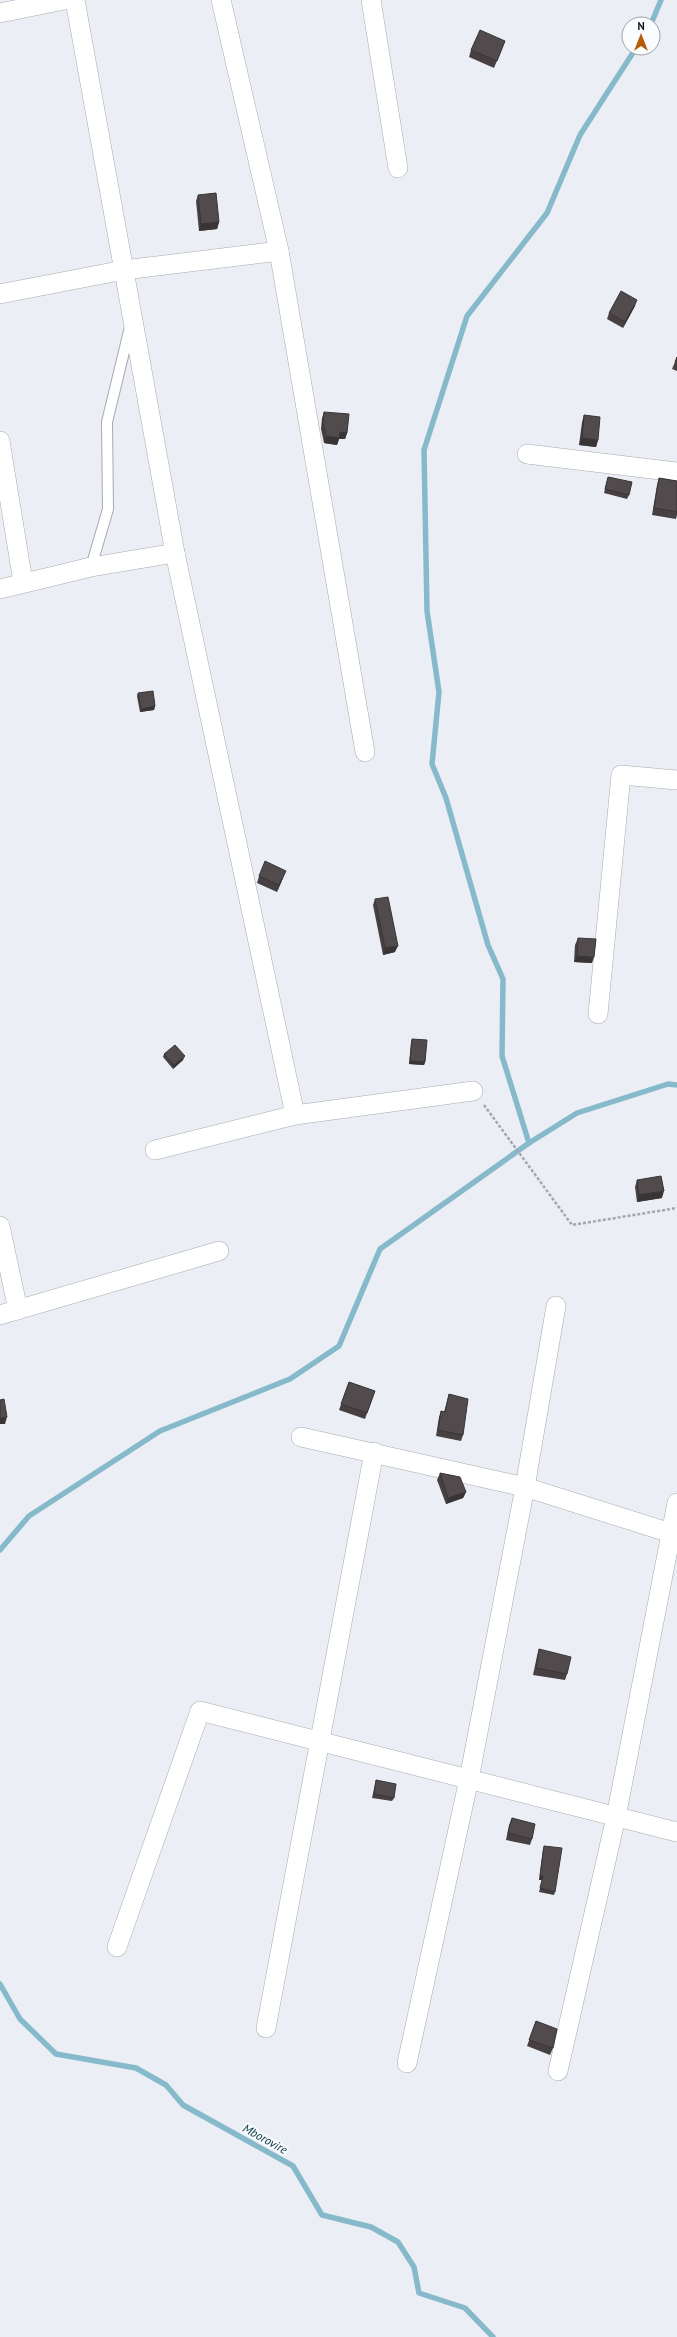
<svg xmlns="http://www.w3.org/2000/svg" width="677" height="2337" font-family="'PT Sans',sans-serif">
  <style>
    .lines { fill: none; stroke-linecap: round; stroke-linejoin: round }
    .stream { stroke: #86bacb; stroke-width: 5.5 }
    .lane-casing { stroke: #a6aaaf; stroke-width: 12 }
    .street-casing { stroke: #a6aaaf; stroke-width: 20 }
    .path { stroke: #a3a6ab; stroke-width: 2.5; stroke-dasharray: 3 2; stroke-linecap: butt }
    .lane { stroke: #fff; stroke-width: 10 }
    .street { stroke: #fff; stroke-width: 19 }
    .wall { fill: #474042 }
    .shaded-wall { fill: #393436 }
    .building { fill: #524b4d; stroke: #393436 }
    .labels { text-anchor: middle; stroke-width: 4; stroke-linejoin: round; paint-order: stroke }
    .water-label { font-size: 12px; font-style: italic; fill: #00313e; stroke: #fafcff }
  </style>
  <rect width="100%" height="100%" fill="#ebeff5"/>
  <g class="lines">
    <!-- stream -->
    <g class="stream">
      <polyline points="651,24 661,0"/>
      <polyline points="529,1143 502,1056 503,979 488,945 446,798 432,764 439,692 427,611 424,450 467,316 547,213 580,135 636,48"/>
      <polyline points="0,1550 29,1516 160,1431 290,1379 339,1346 380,1249 529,1143 577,1113 668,1084 677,1085"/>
      <polyline points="0,1984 20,2019 56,2054 136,2068 166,2085 183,2105 293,2166 322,2215 371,2227 398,2242 414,2267 419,2293 465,2308 493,2337"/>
    </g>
    <!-- lane casing -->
    <g class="lane-casing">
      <polyline id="lane" points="91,567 108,509 107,422 130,327"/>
    </g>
    <!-- street casing -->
    <g class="street-casing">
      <g id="street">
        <polyline points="75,0 175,553 295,1115"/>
        <polyline points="221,0 279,251 365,752"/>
        <polyline points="371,0 398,168"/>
        <polyline points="0,13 64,0"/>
        <polyline points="0,294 124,270 279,251"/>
        <polyline points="0,441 23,582"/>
        <polyline points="527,454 677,472"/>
        <polyline points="0,589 91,567 175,553"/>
        <polyline points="598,1014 621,775 677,780"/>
        <polyline points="155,1150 295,1115 473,1091"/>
        <polyline points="0,1226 18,1310"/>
        <polyline points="0,1315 219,1251"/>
        <polyline points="301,1437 525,1487 677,1535"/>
        <polyline points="117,1947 200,1711 677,1832"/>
        <polyline points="266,2028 374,1452"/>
        <polyline points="407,2063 469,1779 525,1487 556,1306"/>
        <polyline points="558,2071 616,1817 677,1503"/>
      </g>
    </g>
    <!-- path -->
    <polyline class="path" points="484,1105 572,1225 677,1208"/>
    <!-- lane -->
    <use href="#lane" class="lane"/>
    <!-- street -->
    <use href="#street" class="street"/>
  </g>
  <!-- wall -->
  <g class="wall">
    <polygon points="505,41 494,68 469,57 471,50"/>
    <polygon points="198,195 219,222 217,229 199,231 196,201"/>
    <polygon points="635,306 623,328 607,319 609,313"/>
    <polygon points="677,357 677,371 672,369"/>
    <polygon points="324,412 347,433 345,439 339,439 337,445 324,443 321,429 322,418"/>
    <polygon points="584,415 598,440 596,447 579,445 582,422"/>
    <polygon points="608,477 629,495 627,499 604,493"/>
    <polygon points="659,478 677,481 677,515 676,519 652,515 657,485"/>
    <polygon points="138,693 155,706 154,710 140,712 137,696"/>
    <polygon points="259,876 283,878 277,892 257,883"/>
    <polygon points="375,899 395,952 383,955 373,905"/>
    <polygon points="578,938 592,963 574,962 575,945"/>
    <polygon points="412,1039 425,1062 424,1065 409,1064 411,1042"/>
    <polygon points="164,1054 183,1060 173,1069 163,1057"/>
    <polygon points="637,1180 662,1198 637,1202 635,1187"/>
    <polygon points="349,1382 375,1391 365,1419 339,1410"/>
    <polygon points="449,1394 463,1435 461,1441 436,1436 439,1417 441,1411 444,1412"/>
    <polygon points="440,1473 466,1492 463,1498 446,1504 437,1480"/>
    <polygon points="539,1649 567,1674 565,1680 533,1675 537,1656"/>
    <polygon points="376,1780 394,1798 392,1801 372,1798 375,1784"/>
    <polygon points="512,1818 532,1839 530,1845 506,1840 509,1825"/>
    <polygon points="544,1846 555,1892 554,1895 539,1892 542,1880 539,1880 543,1849"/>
    <polygon points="536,2021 553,2048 550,2055 527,2046"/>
  </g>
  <!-- shaded-wall -->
  <g class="shaded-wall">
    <polygon points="219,222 217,229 199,231 201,224"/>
    <polygon points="637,300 635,306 623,328 625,322"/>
    <polygon points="340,432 347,433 345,439 339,439 337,445 324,443 326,436"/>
    <polygon points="582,438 598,440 596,447 579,445"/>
    <polygon points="155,706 154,710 140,712 141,709"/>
    <polygon points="286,871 277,892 279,885"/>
    <polygon points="398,946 395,952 383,955 385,948"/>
    <polygon points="577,956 594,957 592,963 574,962"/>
    <polygon points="185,1056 183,1060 173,1069 174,1065"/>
    <polygon points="410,1061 425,1062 424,1065 409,1064"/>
    <polygon points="664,1191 662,1198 637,1202 639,1195"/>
    <polygon points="7,1417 5,1424 0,1424 0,1418"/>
    <polygon points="466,1492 463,1498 446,1504 448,1498"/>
    <polygon points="540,1876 543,1876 542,1880 539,1880"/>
  </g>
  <!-- building -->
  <g class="building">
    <polygon points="480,30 505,41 497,61 471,50"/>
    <polygon points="216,193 219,222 201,224 198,195"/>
    <polygon points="621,291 637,300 625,322 609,313"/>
    <polygon points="677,357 677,363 675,362"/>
    <polygon points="324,412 349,414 347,433 340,432 339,438 326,436 323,423"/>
    <polygon points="584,415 600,417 598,440 582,438"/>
    <polygon points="608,477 632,482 629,495 605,489"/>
    <polygon points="659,478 677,481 677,512 654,508"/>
    <polygon points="153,691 155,706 141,709 138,693"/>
    <polygon points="265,861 286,871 279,885 259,876"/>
    <polygon points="388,897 398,946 385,948 375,899"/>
    <polygon points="578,938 596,939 594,957 577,956"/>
    <polygon points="412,1039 427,1040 425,1062 410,1061"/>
    <polygon points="175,1045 185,1056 174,1065 164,1054"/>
    <polygon points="661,1176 664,1191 639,1195 637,1180"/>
    <polygon points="349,1382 375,1391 367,1413 341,1404"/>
    <polygon points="449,1394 468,1399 463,1435 438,1430 441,1411 445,1412"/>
    <polygon points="4,1399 7,1417 0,1418 0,1400"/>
    <polygon points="440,1473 460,1477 466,1492 448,1498"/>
    <polygon points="539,1649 571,1657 567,1674 536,1668"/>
    <polygon points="376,1780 396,1784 394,1798 374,1794"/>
    <polygon points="512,1818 535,1824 532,1839 508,1833"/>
    <polygon points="544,1846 562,1848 555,1892 540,1888 543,1876 540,1876"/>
    <polygon points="536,2021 557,2029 553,2048 529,2040"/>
  </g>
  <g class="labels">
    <!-- water labels -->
    <g class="water-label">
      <text transform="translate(265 2139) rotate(29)" y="4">Mborovire</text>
    </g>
  </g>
  <!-- north arrow -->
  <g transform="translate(641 36)"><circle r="19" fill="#fafcff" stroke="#9ea0a2"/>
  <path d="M0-3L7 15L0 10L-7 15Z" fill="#b75c02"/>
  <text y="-6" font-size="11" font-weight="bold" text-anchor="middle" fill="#131517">N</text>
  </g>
</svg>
